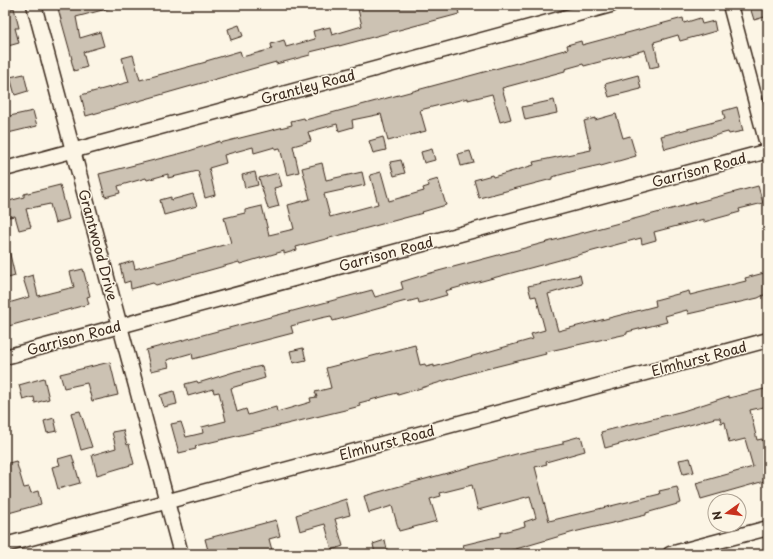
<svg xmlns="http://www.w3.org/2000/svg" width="773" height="559" font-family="'Playpen Sans',sans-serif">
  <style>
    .building { fill: #ccc2b3; stroke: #3b2a1e }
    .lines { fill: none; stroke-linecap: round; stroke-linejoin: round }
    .street-casing { stroke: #3b2a1e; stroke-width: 17 }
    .street { stroke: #fcf5e5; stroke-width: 14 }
    .labels { text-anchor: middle; stroke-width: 3; stroke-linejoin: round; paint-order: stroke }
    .street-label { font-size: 14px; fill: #3b2a1e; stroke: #fcf5e5 }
  </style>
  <rect width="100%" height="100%" fill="#fcf5e5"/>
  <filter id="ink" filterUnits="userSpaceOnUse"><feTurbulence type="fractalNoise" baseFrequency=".025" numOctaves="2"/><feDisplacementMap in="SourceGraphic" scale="8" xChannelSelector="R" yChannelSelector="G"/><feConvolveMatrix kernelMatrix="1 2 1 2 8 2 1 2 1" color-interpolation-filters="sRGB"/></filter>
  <g filter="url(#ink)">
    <!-- building -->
    <g class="building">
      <polygon points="57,5 109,5 110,8 76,17 80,38 100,32 104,46 83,52 87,67 74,71 71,59 72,59"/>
      <polygon points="357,5 457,5 459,14 339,46 339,45 310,52 310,55 276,64 276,62 86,116 81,95 129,82 122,58 133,55 140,80 206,62 206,61 240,51 242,57 272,49 271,44 284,40 286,47 315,39 313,31 330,27 332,35 362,26"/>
      <polygon points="752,5 768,5 768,16 754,20 750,7 753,7"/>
      <polygon points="14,8 19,28 15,28 19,43 8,46 5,34 5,11"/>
      <polygon points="683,18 684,23 700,18 702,24 714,21 716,31 680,41 678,35 654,42 659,66 650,68 645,50 584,66 583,64 565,69 565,71 502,88 511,119 500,122 492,94 468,100 468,98 420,110 426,131 388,141 381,114 352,120 353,127 339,131 337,124 308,132 311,141 293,146 299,172 287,175 280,148 275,149 275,147 254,153 253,147 224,155 226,163 209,168 215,195 205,198 198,171 168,178 168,174 147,180 146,178 118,186 120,193 105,197 99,174 186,152 220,141 220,143 292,125 291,121 304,118 305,120 462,78 568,49 567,45 581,41 582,45"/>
      <polygon points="239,25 243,36 231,40 228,29"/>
      <polygon points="24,74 28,91 15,95 10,77"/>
      <polygon points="638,75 641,89 609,97 605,84"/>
      <polygon points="554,100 557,113 525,120 522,107"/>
      <polygon points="737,107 743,131 729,134 728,132 665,149 661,136 725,119 723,111"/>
      <polygon points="33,111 37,126 8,133 5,117"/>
      <polygon points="616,114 623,138 630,136 636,156 601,166 600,165 578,170 552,177 552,179 479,198 474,180 492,175 493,177 534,165 533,162 591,150 584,121 595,118 595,120"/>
      <polygon points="383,137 386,150 373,153 369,141"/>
      <polygon points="432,149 435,160 424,163 421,152"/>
      <polygon points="470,151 474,163 461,166 458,154"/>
      <polygon points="401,160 405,173 394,176 390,162"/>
      <polygon points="322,163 326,180 362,172 365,185 324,194 330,217 378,204 370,175 381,172 389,201 424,191 423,188 429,186 428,182 438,179 446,205 422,212 423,213 296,247 297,250 284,254 284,251 240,264 239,262 156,285 153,283 131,289 130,281 124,283 120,265 133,261 135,269 231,243 224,218 245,213 245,210 262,206 269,235 294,229 288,205 310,199 302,168"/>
      <polygon points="255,172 258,185 245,188 242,175"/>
      <polygon points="278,173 282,186 274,188 279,206 268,209 259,178"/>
      <polygon points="60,185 69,219 55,223 50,204 26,209 31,227 19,230 15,216 9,217 5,202 24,197 24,194"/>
      <polygon points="758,186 763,203 739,209 740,212 704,222 704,219 654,232 656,240 642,244 641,238 445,291 447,295 419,303 418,299 407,302 406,301 333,321 331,316 321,318 291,326 293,333 193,359 192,353 167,360 169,367 151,371 146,350 372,290 375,297 403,289 401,282 427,274"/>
      <polygon points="193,194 197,206 164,215 160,200 171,197 171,200"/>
      <polygon points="5,250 9,250 15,276 5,279"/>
      <polygon points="83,269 90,296 87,297 89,304 5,327 5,304 29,297 23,278 33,275 38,296 74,287 70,272"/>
      <polygon points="768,272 768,293 758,298 688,314 687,310 665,316 667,322 627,332 627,334 545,352 546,354 474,372 398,395 397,393 359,403 360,406 345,410 195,446 196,449 179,453 171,424 181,422 186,437 203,433 202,427 226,421 219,392 214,393 213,389 188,396 185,384 197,381 198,383 237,371 262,366 265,378 231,388 237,412 246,409 248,415 276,407 277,412 311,402 310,398 317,397 315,392 331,388 326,368 415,345 420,365 425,364 426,367 434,365 434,367 533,339 531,334 545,330 536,296 531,297 528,286 580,275 582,284 548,294 558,331 656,306 655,300 689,291 690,295 746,281 745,278"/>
      <polygon points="303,348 306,360 293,363 290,351"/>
      <polygon points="110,362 118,395 92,401 87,383 64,388 60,374"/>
      <polygon points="44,378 49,399 35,403 34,397 23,400 19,385"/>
      <polygon points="768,388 768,406 750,410 757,440 762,439 768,460 768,480 701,499 696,483 753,467 745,439 729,443 725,422 721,423 720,418 715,418 605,448 601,432 683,411 729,396 729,398"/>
      <polygon points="174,391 177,404 164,407 160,395"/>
      <polygon points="80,411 92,447 81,450 71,413"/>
      <polygon points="54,418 57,431 47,433 44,421"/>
      <polygon points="123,430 127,445 129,444 134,464 97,475 92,455 116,448 112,432"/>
      <polygon points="581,436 585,451 546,462 547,464 535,467 549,521 660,494 659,491 677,487 681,503 646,513 646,515 574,532 499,554 466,554 463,545 500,536 500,533 525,526 524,522 536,518 530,496 478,510 472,485 440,493 441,496 430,499 437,521 399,531 392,506 369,513 364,496 516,454 563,444 563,441"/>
      <polygon points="72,455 80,483 58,489 52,467 60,465 58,459"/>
      <polygon points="690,458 694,472 683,474 679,460"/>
      <polygon points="16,461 24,488 29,487 31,493 38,491 41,504 5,514 5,464"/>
      <polygon points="346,499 350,515 335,519 343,546 332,550 325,524 300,531 296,515"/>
      <polygon points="276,520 280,536 269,539 273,554 209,554 205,539"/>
      <polygon points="385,540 388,554 375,554 373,544"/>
    </g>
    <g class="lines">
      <!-- street casing -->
      <g class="street-casing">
        <g id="street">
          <polyline points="34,5 181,554"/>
          <polyline points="730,5 768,148"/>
          <polyline points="5,169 611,5"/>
          <polyline points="5,357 768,151"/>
          <polyline points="5,545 768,340"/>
          <polyline points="670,554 768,528"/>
        </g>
      </g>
      <!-- street -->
      <use href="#street" class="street"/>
    </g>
  </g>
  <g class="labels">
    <!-- street labels -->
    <g class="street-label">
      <text transform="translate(308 87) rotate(-15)" y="5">Grantley Road</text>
      <text transform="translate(699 170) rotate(-15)" y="5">Garrison Road</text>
      <text transform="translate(98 245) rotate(75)" y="5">Grantwood Drive</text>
      <text transform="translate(386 254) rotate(-15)" y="5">Garrison Road</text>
      <text transform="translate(74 338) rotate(-15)" y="5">Garrison Road</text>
      <text transform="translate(699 359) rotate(-15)" y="5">Elmhurst Road</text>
      <text transform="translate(387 443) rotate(-15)" y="5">Elmhurst Road</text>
    </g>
  </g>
  <!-- margin -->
  <rect width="773" height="559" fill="none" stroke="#fcf5e5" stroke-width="20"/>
  <rect x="10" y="10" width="753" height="539" fill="none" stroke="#3b2a1e" stroke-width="1.5" filter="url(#ink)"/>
  <!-- north arrow -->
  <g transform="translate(727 513) rotate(256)"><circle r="19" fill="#fcf5e5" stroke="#afa495"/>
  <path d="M0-3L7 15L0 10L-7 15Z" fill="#c8321e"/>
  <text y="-6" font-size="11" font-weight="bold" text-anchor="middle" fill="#3b2a1e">N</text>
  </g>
</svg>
